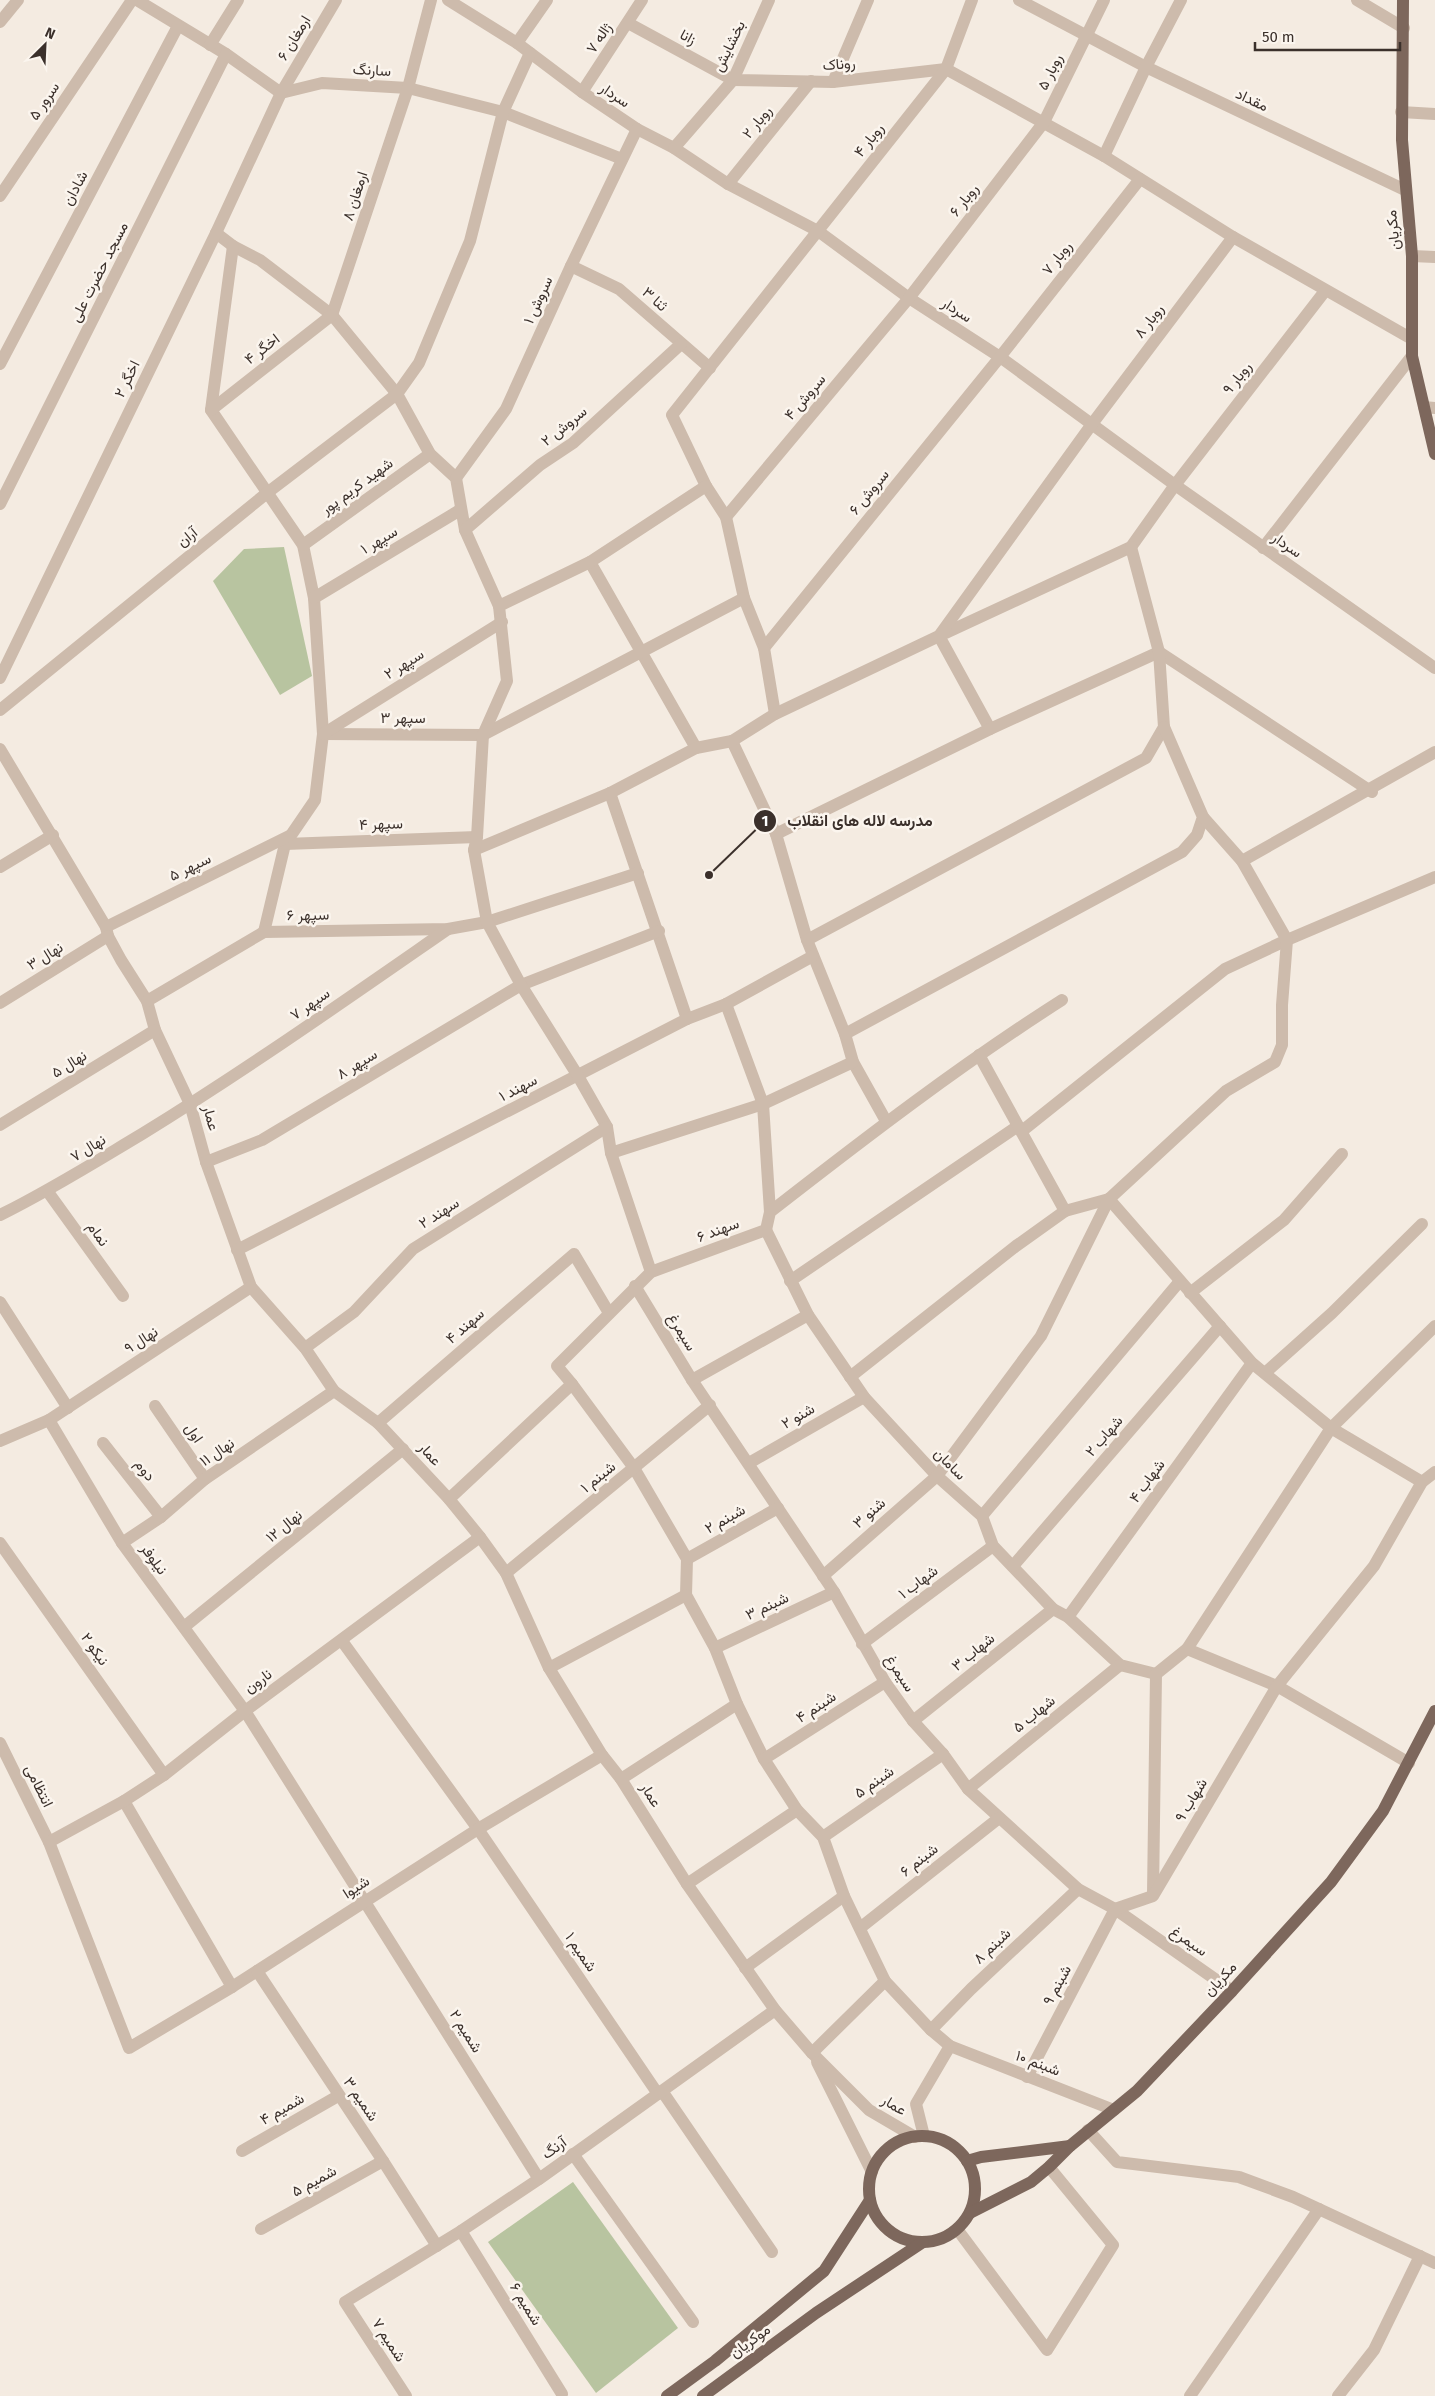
<svg xmlns="http://www.w3.org/2000/svg" width="1435" height="2396" font-family="'Fira Sans',Vazirmatn,sans-serif">
  <style>
    .green { fill: #b8c4a0 }
    .lines { fill: none; stroke-linecap: round; stroke-linejoin: round }
    .street { stroke: #cdbbac; stroke-width: 12 }
    .primary { stroke: #7d675c; stroke-width: 12 }
    .labels { text-anchor: middle; stroke-width: 5; stroke-linejoin: round; paint-order: stroke }
    .street-label { font-size: 15px; fill: #3b302b; stroke: #fbf5ee }
    .leader { fill: none; stroke: #3b302b; stroke-width: 2 }
    .callout-dot { fill: #3b302b; stroke: #fbf5ee; stroke-width: 2 }
    .mark-label { font-size: 15px; text-anchor: middle; font-weight: bold; fill: #fff }
    .callout-label { font-size: 16px; text-anchor: middle; font-weight: bold; fill: #3b302b; stroke: #fbf5ee; stroke-width: 5; stroke-linejoin: round; paint-order: stroke }
  </style>
  <rect width="100%" height="100%" fill="#f4ebe1"/>
  <!-- green -->
  <g class="green">
    <polygon points="284,547 312,676 280,695 213,581 244,549"/>
    <polygon points="573,2182 678,2328 596,2393 488,2242"/>
  </g>
  <g class="lines">
    <!-- street -->
    <g class="street">
      <polyline points="137,0 226,54 281,93 322,83 408,88 503,112 622,159"/>
      <polyline points="448,0 517,43 582,92 637,129 674,148 728,184 818,231 909,298 1000,357 1175,485 1435,668"/>
      <polyline points="1019,0 1146,67 1405,190"/>
      <polyline points="1357,0 1404,28"/>
      <polyline points="0,22 18,0"/>
      <polyline points="628,23 733,80 833,82 946,69"/>
      <polyline points="517,43 547,0"/>
      <polyline points="210,45 238,0"/>
      <polyline points="946,69 1104,156 1233,237 1412,339"/>
      <polyline points="833,82 868,0"/>
      <polyline points="582,92 642,0"/>
      <polyline points="1401,112 1435,114"/>
      <polyline points="674,148 733,80 769,0"/>
      <polyline points="1104,156 1146,67 1181,0"/>
      <polyline points="728,184 811,81"/>
      <polyline points="0,196 132,0"/>
      <polyline points="216,233 233,246 260,260 332,315 397,394 430,454 456,478 465,530 499,606"/>
      <polyline points="233,246 211,410 303,545 314,598 323,734 315,800 285,844 264,932"/>
      <polyline points="1412,256 1435,257"/>
      <polyline points="571,266 619,289 710,368"/>
      <polyline points="332,315 408,88 431,0"/>
      <polyline points="0,364 178,26"/>
      <polyline points="1424,407 1435,408"/>
      <polyline points="211,410 332,315"/>
      <polyline points="456,478 506,409 571,266 637,129"/>
      <polyline points="0,504 226,54"/>
      <polyline points="726,517 909,298 1044,122 1104,0"/>
      <polyline points="465,530 540,465 573,443 681,344"/>
      <polyline points="303,545 430,454"/>
      <polyline points="1263,548 1412,356"/>
      <polyline points="590,562 696,748"/>
      <polyline points="314,598 460,510"/>
      <polyline points="764,648 1000,357 1140,179"/>
      <polyline points="1159,652 1372,792"/>
      <polyline points="0,678 216,233 281,93 336,0"/>
      <polyline points="0,710 267,493 397,394 419,363 470,241 503,112 530,53"/>
      <polyline points="775,714 764,648 744,598 726,517 706,486 672,415 946,69 972,0"/>
      <polyline points="990,729 939,636 1131,547 1175,485 1325,291"/>
      <polyline points="323,734 483,735 744,598"/>
      <polyline points="323,734 502,622"/>
      <polyline points="732,741 776,834 807,940 845,1034 853,1062 886,1121"/>
      <polyline points="0,749 106,927 108,936 121,960 147,1001 155,1030 190,1104 206,1162 251,1287 305,1348 334,1391 378,1423 449,1499 480,1537 506,1573 549,1668 602,1755 621,1779 687,1884 775,2010 812,2053 869,2110 915,2137"/>
      <polyline points="610,793 687,1019"/>
      <polyline points="776,834 990,729 1159,652"/>
      <polyline points="285,844 477,837"/>
      <polyline points="474,850 610,793 696,748 732,741 775,714 939,636 1092,424 1233,237"/>
      <polyline points="1242,861 1435,752"/>
      <polyline points="0,867 53,835"/>
      <polyline points="106,927 289,836"/>
      <polyline points="807,940 1146,758 1164,727 1159,652 1131,547"/>
      <polyline points="147,1001 264,932 448,929 487,922 638,873"/>
      <polyline points="0,1003 108,936"/>
      <polyline points="726,1004 763,1104 770,1212"/>
      <polyline points="845,1034 1182,852 1197,835 1203,817 1164,727"/>
      <polyline points="0,1125 155,1030"/>
      <polyline points="1022,1131 1225,969 1287,940 1435,877"/>
      <polyline points="611,1153 763,1104 853,1062"/>
      <polyline points="206,1162 262,1140 521,985 659,931"/>
      <polyline points="48,1192 123,1296"/>
      <polyline points="1109,1199 1252,1363 1331,1428 1422,1482"/>
      <polyline points="1065,1211 1109,1199"/>
      <path d="M 0,1215 C 49,1191 95,1162 142,1134 C 246,1070 347,999 448,929"/>
      <polyline points="766,1230 808,1315 864,1397 937,1476 982,1516 993,1546 1053,1609 1068,1617 1120,1665 1156,1674"/>
      <polyline points="237,1250 687,1019 726,1004 813,956"/>
      <polyline points="651,1272 611,1153 607,1127 578,1076 521,985 487,922 474,850 477,837 483,735 507,681 499,606 590,562 706,486"/>
      <polyline points="790,1281 1018,1126"/>
      <polyline points="635,1286 692,1380 834,1592 885,1682 913,1721 943,1754 968,1789 1078,1889 1115,1909 1232,1991"/>
      <polyline points="1190,1293 1284,1220 1342,1154"/>
      <polyline points="0,1302 68,1408"/>
      <polyline points="305,1348 354,1312 413,1249 607,1127"/>
      <polyline points="1265,1373 1332,1313 1422,1224"/>
      <polyline points="850,1377 1016,1246 1065,1211 979,1055"/>
      <polyline points="692,1380 808,1315"/>
      <polyline points="572,1384 634,1468 687,1559 686,1595 715,1648 737,1704 764,1759 797,1810 823,1837 844,1896 885,1981 931,2030 950,2046 1114,2110"/>
      <polyline points="155,1406 205,1479"/>
      <polyline points="49,1420 122,1543 245,1711 539,2179"/>
      <polyline points="378,1423 574,1254 609,1313"/>
      <polyline points="0,1441 49,1420 251,1287"/>
      <polyline points="103,1443 161,1517"/>
      <polyline points="749,1463 864,1397"/>
      <path d="M 449,1499 L 572,1384 L 557,1366 L 651,1272 L 766,1230 L 770,1212 C 865,1138 960,1065 1062,1000"/>
      <polyline points="982,1516 1180,1281"/>
      <polyline points="0,1543 164,1775"/>
      <polyline points="122,1543 161,1517 205,1479 334,1391"/>
      <polyline points="687,1559 778,1508"/>
      <polyline points="1013,1566 1220,1326"/>
      <polyline points="506,1573 710,1405"/>
      <polyline points="823,1576 937,1476 1041,1336 1109,1199 1226,1091 1275,1062 1282,1045 1282,1005 1287,940 1242,861 1203,817"/>
      <polyline points="1068,1617 1252,1363"/>
      <polyline points="184,1627 403,1449"/>
      <polyline points="342,1641 478,1829 658,2094"/>
      <polyline points="862,1644 993,1546"/>
      <polyline points="715,1648 834,1592"/>
      <polyline points="1187,1649 1277,1686 1409,1763"/>
      <polyline points="549,1668 686,1595"/>
      <polyline points="1156,1674 1187,1649 1331,1428 1435,1326"/>
      <polyline points="913,1721 1053,1609"/>
      <polyline points="0,1743 49,1842 129,2048 232,1987 478,1829 602,1755"/>
      <polyline points="764,1759 885,1682"/>
      <polyline points="621,1779 737,1704"/>
      <polyline points="968,1789 1120,1665"/>
      <polyline points="124,1801 232,1987"/>
      <polyline points="823,1837 943,1754"/>
      <polyline points="49,1842 124,1801 164,1775 245,1711 480,1537"/>
      <polyline points="687,1884 797,1810"/>
      <polyline points="1153,1894 1156,1674"/>
      <polyline points="860,1928 999,1818"/>
      <polyline points="745,1968 844,1896"/>
      <polyline points="257,1971 383,2161 437,2246"/>
      <polyline points="931,2030 971,1989 1078,1889"/>
      <polyline points="812,2053 885,1981"/>
      <polyline points="817,2062 872,2172"/>
      <polyline points="1027,2077 1115,1909 1153,1896 1277,1686 1374,1566 1422,1482 1435,1472"/>
      <polyline points="662,2091 772,2252"/>
      <polyline points="1088,2130 1117,2162 1239,2177 1293,2197 1435,2263"/>
      <polyline points="924,2136 916,2104 950,2046"/>
      <polyline points="242,2151 338,2096"/>
      <polyline points="573,2154 693,2322"/>
      <polyline points="261,2229 383,2161"/>
      <polyline points="957,2229 1047,2350 1113,2245 1049,2167"/>
      <polyline points="461,2231 562,2394"/>
      <polyline points="406,2396 345,2302 461,2231 539,2179 775,2010"/>
      <polyline points="1190,2396 1319,2209"/>
      <polyline points="1338,2396 1374,2350 1420,2256"/>
    </g>
    <!-- primary -->
    <g class="primary">
      <polyline points="1403,0 1402,140 1412,256 1412,356 1435,454"/>
      <circle cx="922" cy="2189" r="53"/>
      <polyline points="967,2161 981,2157 1070,2146"/>
      <polyline points="970,2213 1031,2182 1049,2167 1070,2146 1137,2091 1232,1991 1331,1882 1383,1811 1435,1711"/>
      <polyline points="667,2396 715,2361 824,2271 870,2200"/>
      <polyline points="703,2396 816,2313 923,2242"/>
    </g>
  </g>
  <g class="labels">
    <!-- street labels -->
    <g class="street-label">
      <text transform="translate(688 37) rotate(28)" y="5">زانا</text>
      <text transform="translate(294 38) rotate(-59)" y="5">ارمغان ۶</text>
      <text transform="translate(599 38) rotate(-56)" y="5">ژاله ۷</text>
      <text transform="translate(729 46) rotate(-64)" y="5">بخشایش</text>
      <text transform="translate(839 64) rotate(-4)" y="5">روناک</text>
      <text transform="translate(372 70) rotate(3)" y="5">سارنگ</text>
      <text transform="translate(1050 72) rotate(-64)" y="5">روبار ۵</text>
      <text transform="translate(615 95) rotate(34)" y="5">سردار</text>
      <text transform="translate(1252 100) rotate(25)" y="5">مقداد</text>
      <text transform="translate(44 101) rotate(-56)" y="5">سرور ۵</text>
      <text transform="translate(757 122) rotate(-51)" y="5">روبار ۲</text>
      <text transform="translate(869 140) rotate(-52)" y="5">روبار ۴</text>
      <text transform="translate(75 188) rotate(-62)" y="5">شادان</text>
      <text transform="translate(355 196) rotate(-72)" y="5">ارمغان ۸</text>
      <text transform="translate(964 200) rotate(-52)" y="5">روبار ۶</text>
      <text transform="translate(1393 230) rotate(-96)" y="5">مکریان</text>
      <text transform="translate(1057 258) rotate(-52)" y="5">روبار ۷</text>
      <text transform="translate(99 272) rotate(-63)" y="5">مسجد حضرت علی</text>
      <text transform="translate(655 299) rotate(42)" y="5">ثنا ۳</text>
      <text transform="translate(538 300) rotate(-66)" y="5">سروش ۱</text>
      <text transform="translate(957 310) rotate(33)" y="5">سردار</text>
      <text transform="translate(1149 321) rotate(-53)" y="5">روبار ۸</text>
      <text transform="translate(262 349) rotate(-38)" y="5">اخگر ۴</text>
      <text transform="translate(1237 378) rotate(-52)" y="5">روبار ۹</text>
      <text transform="translate(127 379) rotate(-64)" y="5">اخگر ۲</text>
      <text transform="translate(805 397) rotate(-50)" y="5">سروش ۴</text>
      <text transform="translate(564 426) rotate(-39)" y="5">سروش ۲</text>
      <text transform="translate(357 486) rotate(-36)" y="5">شهید کریم پور</text>
      <text transform="translate(869 492) rotate(-51)" y="5">سروش ۶</text>
      <text transform="translate(187 537) rotate(-39)" y="5">آران</text>
      <text transform="translate(379 540) rotate(-31)" y="5">سپهر ۱</text>
      <text transform="translate(1287 545) rotate(35)" y="5">سردار</text>
      <text transform="translate(404 664) rotate(-32)" y="5">سپهر ۲</text>
      <text x="403" y="723">سپهر ۳</text>
      <text transform="translate(381 824) rotate(-2)" y="5">سپهر ۴</text>
      <text transform="translate(190 867) rotate(-26)" y="5">سپهر ۵</text>
      <text transform="translate(308 915) rotate(-1)" y="5">سپهر ۶</text>
      <text transform="translate(45 956) rotate(-32)" y="5">نهال ۳</text>
      <text transform="translate(310 1004) rotate(-35)" y="5">سپهر ۷</text>
      <text transform="translate(69 1064) rotate(-32)" y="5">نهال ۵</text>
      <text transform="translate(357 1064) rotate(-31)" y="5">سپهر ۸</text>
      <text transform="translate(518 1088) rotate(-27)" y="5">سهند ۱</text>
      <text transform="translate(211 1118) rotate(75)" y="5">عمار</text>
      <text transform="translate(88 1148) rotate(-32)" y="5">نهال ۷</text>
      <text transform="translate(439 1213) rotate(-32)" y="5">سهند ۲</text>
      <text transform="translate(718 1230) rotate(-20)" y="5">سهند ۶</text>
      <text transform="translate(98 1234) rotate(54)" y="5">نمام</text>
      <text transform="translate(465 1326) rotate(-41)" y="5">سهند ۴</text>
      <text transform="translate(682 1332) rotate(59)" y="5">سیمرغ</text>
      <text transform="translate(141 1340) rotate(-33)" y="5">نهال ۹</text>
      <text transform="translate(798 1416) rotate(-30)" y="5">شنو ۲</text>
      <text transform="translate(194 1433) rotate(56)" y="5">اول</text>
      <text transform="translate(1104 1436) rotate(-49)" y="5">شهاب ۲</text>
      <text transform="translate(217 1452) rotate(-34)" y="5">نهال ۱۱</text>
      <text transform="translate(430 1454) rotate(48)" y="5">عمار</text>
      <text transform="translate(950 1464) rotate(45)" y="5">سامان</text>
      <text transform="translate(145 1470) rotate(52)" y="5">دوم</text>
      <text transform="translate(598 1477) rotate(-39)" y="5">شبنم ۱</text>
      <text transform="translate(1147 1481) rotate(-54)" y="5">شهاب ۴</text>
      <text transform="translate(869 1513) rotate(-41)" y="5">شنو ۳</text>
      <text transform="translate(725 1519) rotate(-29)" y="5">شبنم ۲</text>
      <text transform="translate(284 1526) rotate(-39)" y="5">نهال ۱۲</text>
      <text transform="translate(154 1559) rotate(54)" y="5">نیلوفر</text>
      <text transform="translate(918 1582) rotate(-37)" y="5">شهاب ۱</text>
      <text transform="translate(767 1606) rotate(-25)" y="5">شبنم ۳</text>
      <text transform="translate(95 1649) rotate(55)" y="5">نیکو ۲</text>
      <text transform="translate(973 1652) rotate(-39)" y="5">شهاب ۳</text>
      <text transform="translate(900 1673) rotate(57)" y="5">سیمرغ</text>
      <text transform="translate(258 1681) rotate(-36)" y="5">نارون</text>
      <text transform="translate(816 1707) rotate(-33)" y="5">شبنم ۴</text>
      <text transform="translate(1034 1714) rotate(-39)" y="5">شهاب ۵</text>
      <text transform="translate(874 1782) rotate(-35)" y="5">شبنم ۵</text>
      <text transform="translate(39 1786) rotate(64)" y="5">انتظامی</text>
      <text transform="translate(651 1795) rotate(58)" y="5">عمار</text>
      <text transform="translate(1191 1800) rotate(-59)" y="5">شهاب ۹</text>
      <text transform="translate(919 1860) rotate(-38)" y="5">شبنم ۶</text>
      <text transform="translate(356 1887) rotate(-33)" y="5">شیوا</text>
      <text transform="translate(1189 1941) rotate(35)" y="5">سیمرغ</text>
      <text transform="translate(992 1946) rotate(-43)" y="5">شبنم ۸</text>
      <text transform="translate(581 1952) rotate(56)" y="5">شمیم ۱</text>
      <text transform="translate(1220 1979) rotate(-47)" y="5">مکریان</text>
      <text transform="translate(1057 1985) rotate(-62)" y="5">شبنم ۹</text>
      <text transform="translate(466 2031) rotate(58)" y="5">شمیم ۲</text>
      <text transform="translate(1038 2063) rotate(21)" y="5">شبنم ۱۰</text>
      <text transform="translate(361 2099) rotate(56)" y="5">شمیم ۳</text>
      <text transform="translate(894 2105) rotate(31)" y="5">عمار</text>
      <text transform="translate(282 2109) rotate(-30)" y="5">شمیم ۴</text>
      <text transform="translate(554 2148) rotate(-36)" y="5">آرنگ</text>
      <text transform="translate(314 2181) rotate(-29)" y="5">شمیم ۵</text>
      <text transform="translate(526 2304) rotate(58)" y="5">شمیم ۶</text>
      <text transform="translate(389 2340) rotate(57)" y="5">شمیم ۷</text>
      <text transform="translate(750 2341) rotate(-36)" y="5">موکریان</text>
    </g>
  </g>
  <!-- callouts -->
  <path class="leader" d="M709 875L765 821"/>
  <g class="callout-dot">
    <circle cx="709" cy="875" r="5"/>
    <circle cx="765" cy="821" r="12"/>
  </g>
  <g class="mark-label">
    <text x="765" y="826">1</text>
  </g>
  <g class="callout-label">
    <text x="860" y="826">مدرسه لاله های انقلاب</text>
  </g>
  <!-- north arrow -->
  <g transform="translate(45 45) rotate(24)" stroke="#fbf5ee" stroke-width="4" paint-order="stroke">
  <path d="M0-4L9 19L0 12L-9 19Z" fill="#3b302b"/>
  <text y="-8" font-size="14" font-weight="bold" text-anchor="middle" fill="#3b302b">N</text>
  </g>
  <!-- scale -->
  <path d="M1255 42v8h145v-8" fill="none" stroke="#3b302b" stroke-width="2.5"/>
  <text x="1262" y="42" font-size="15" fill="#3b302b" stroke="#fbf5ee" stroke-width="4" paint-order="stroke">50 m</text>
</svg>
